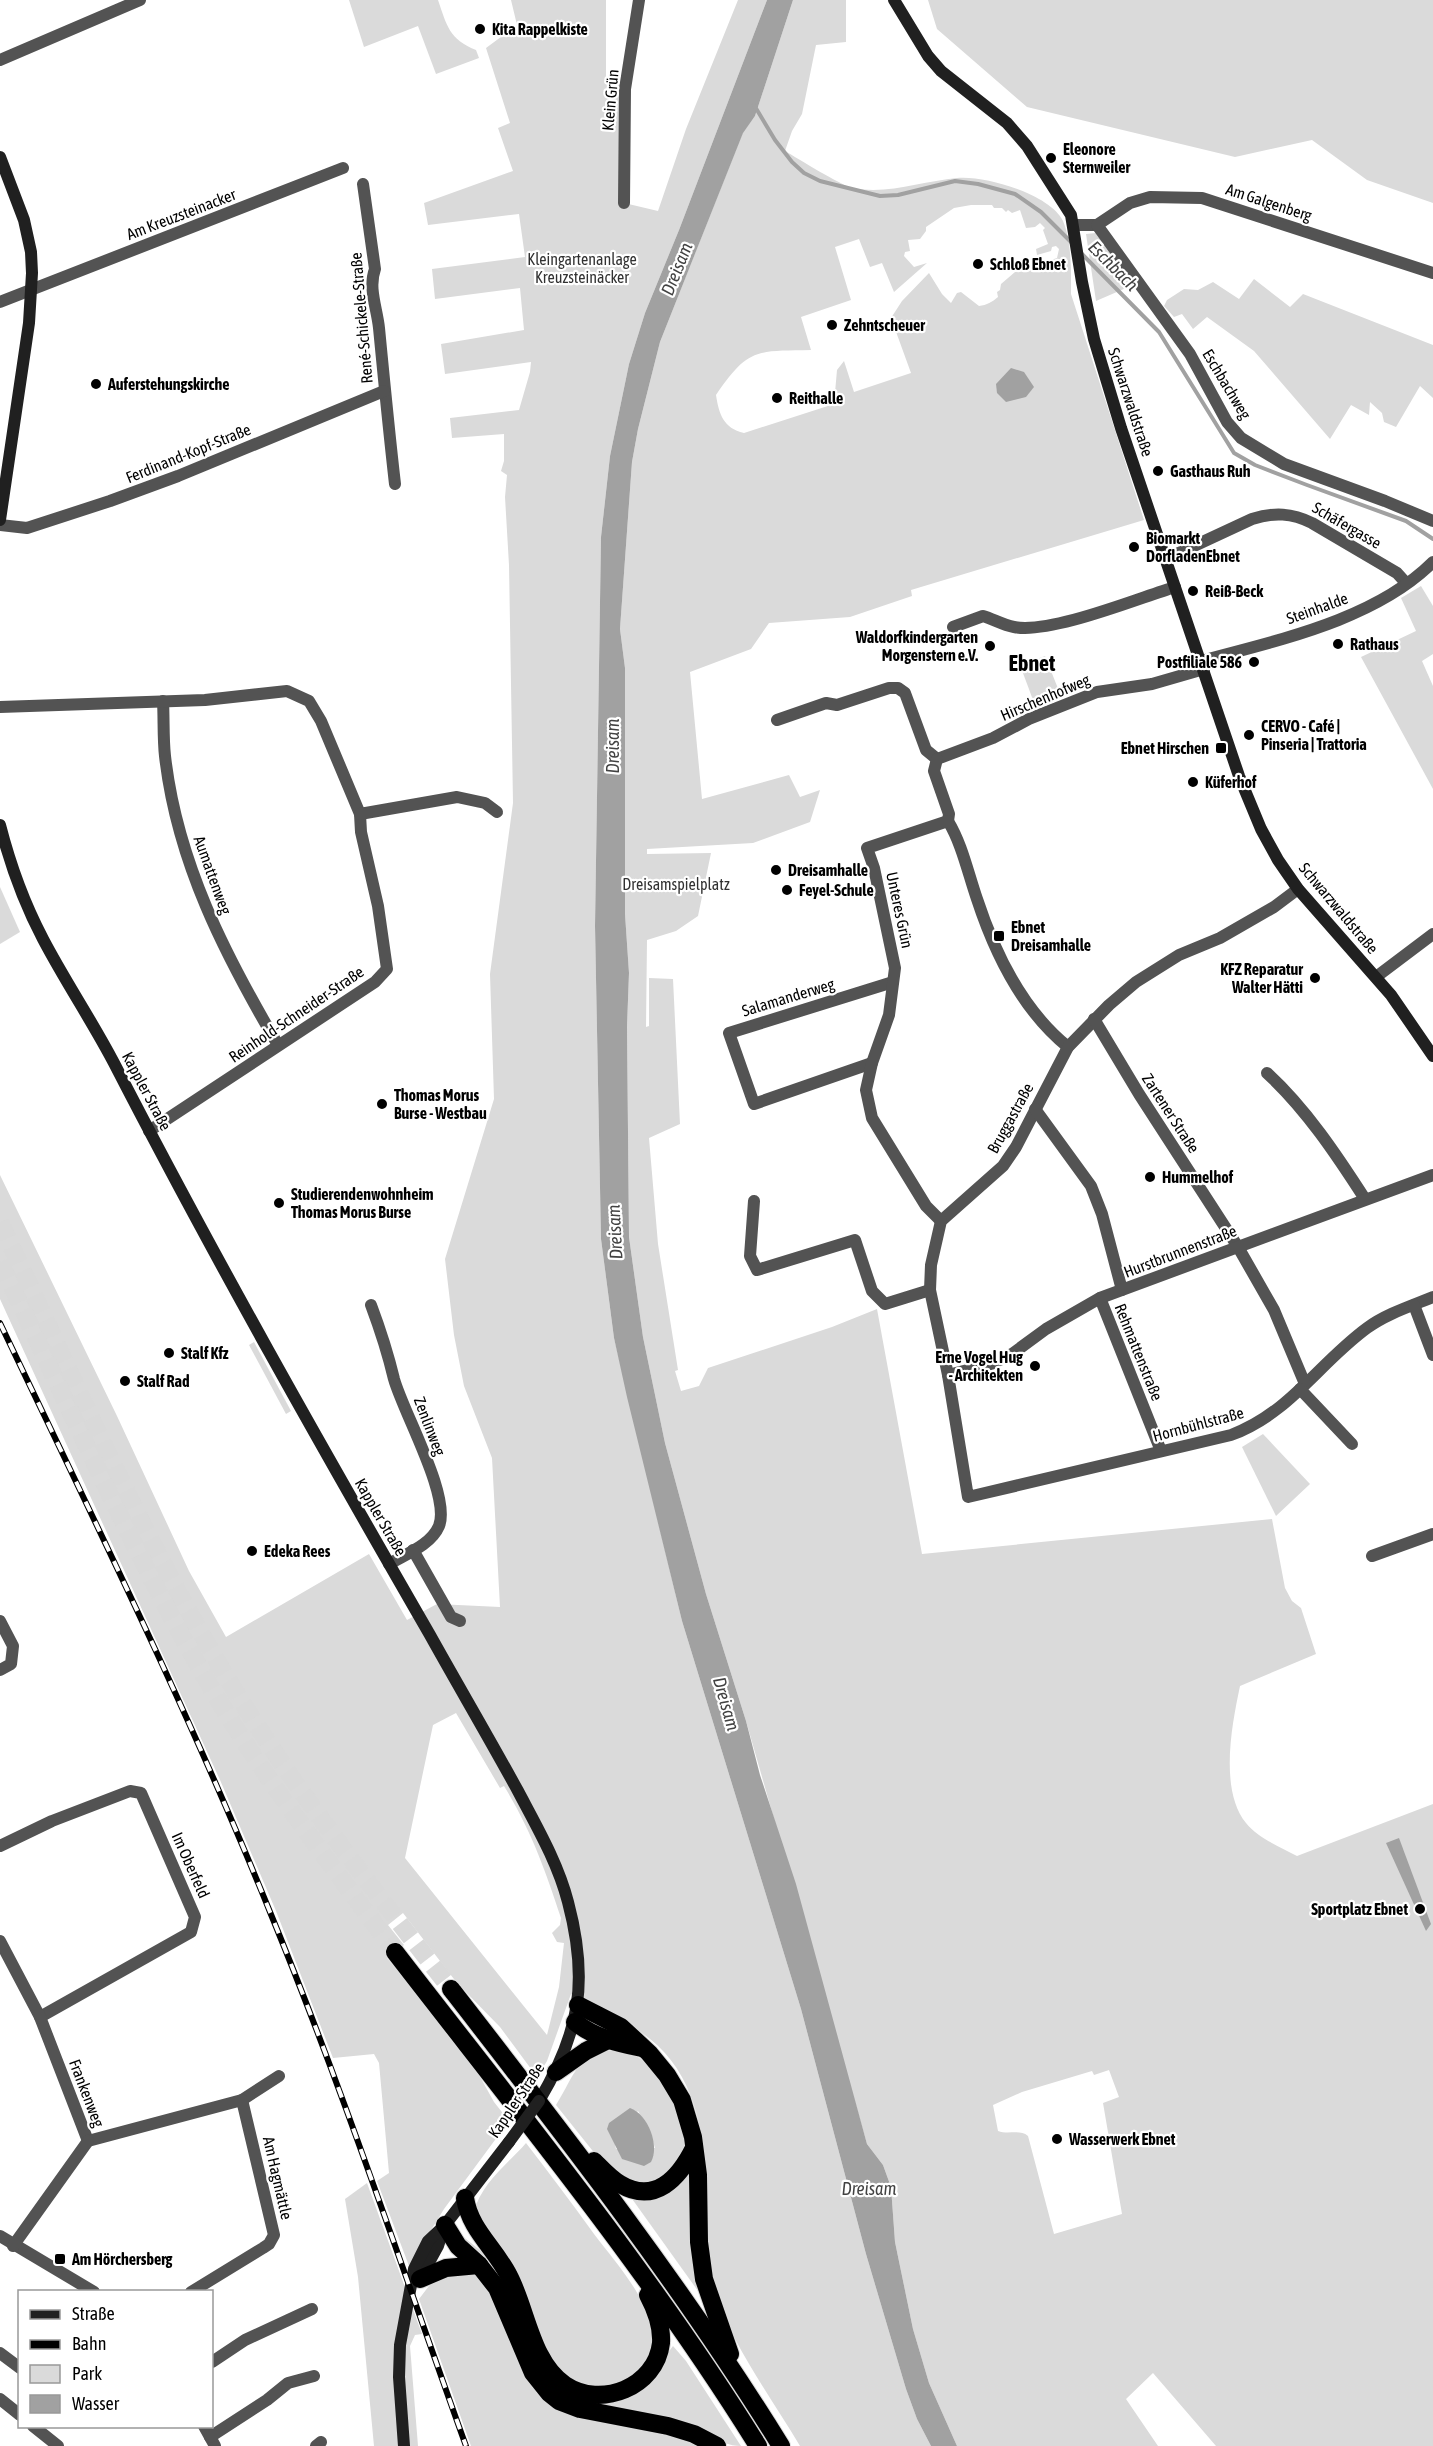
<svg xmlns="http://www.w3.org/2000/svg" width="1433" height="2446" font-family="'Asap Condensed',sans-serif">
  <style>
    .green { fill: #dadada; fill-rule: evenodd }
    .water { fill: #a1a1a1 }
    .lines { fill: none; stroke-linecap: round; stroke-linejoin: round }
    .stream { stroke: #a1a1a1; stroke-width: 4 }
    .highway-tunnel { stroke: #d9d9d9; stroke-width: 18; stroke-dasharray: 18 9; stroke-linecap: butt }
    .highway-casing { stroke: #dbdbdb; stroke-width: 20 }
    .street { stroke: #535353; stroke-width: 12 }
    .secondary { stroke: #202020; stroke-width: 12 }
    .highway { stroke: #000; stroke-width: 18 }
    .rail-casing { stroke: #000; stroke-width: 6 }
    .rail { stroke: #fff; stroke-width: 4; stroke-dasharray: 11; stroke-linecap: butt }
    .secondary-bridge { stroke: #202020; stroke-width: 12 }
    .poi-dot { fill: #000; stroke: #fff; stroke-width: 2 }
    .labels { text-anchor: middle; stroke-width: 4.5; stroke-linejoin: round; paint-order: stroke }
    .poi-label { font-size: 16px; font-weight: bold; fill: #000; stroke: #fff; text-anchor: start }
    .street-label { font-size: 16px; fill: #000; stroke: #fff }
    .park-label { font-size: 16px; fill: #313131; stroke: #fff }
    .water-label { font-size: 18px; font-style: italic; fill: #424242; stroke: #fff }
    .district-label { font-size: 22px; font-weight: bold; fill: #000; stroke: #fff }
  </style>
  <rect width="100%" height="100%" fill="#fff"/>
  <!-- green -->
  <g class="green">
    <path d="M 349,0 L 438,0 C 447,26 449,39 476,50 L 479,58 L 436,74 L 418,26 L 364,47 Z"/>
    <path d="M 511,0 L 606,0 L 606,81 L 622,82 L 620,202 L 658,211 L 686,129 L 738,0 L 767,0 L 679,230 L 645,313 L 629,364 L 610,456 L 601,537 L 595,926 L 601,1239 L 614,1338 L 682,1621 L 801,2009 L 866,2254 L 906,2389 L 917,2419 L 931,2446 L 800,2446 C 768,2392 724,2335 710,2274 C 704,2245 707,2212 706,2183 C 704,2130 694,2074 650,2039 C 627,2020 597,2009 571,1994 L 547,2061 L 537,2077 L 500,2027 L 457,1983 L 403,1913 L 388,1925 L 404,1945 L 387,1958 L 473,2064 L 494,2102 L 509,2121 L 444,2209 L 409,2266 L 377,2181 L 389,2173 L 379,2063 L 374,2054 L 333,2058 L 276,1911 L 220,1780 L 0,1299 L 0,1175 L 117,1416 L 189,1571 L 226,1637 L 369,1554 L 407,1620 L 437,1604 L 500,1607 L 492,1458 L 464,1386 L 454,1335 L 445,1259 L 494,1099 L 490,974 L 513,803 L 509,565 L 505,497 L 507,475 L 501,471 L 504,461 L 504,434 L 452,438 L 450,418 L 519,410 L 530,372 L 531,362 L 445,374 L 441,344 L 524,330 L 520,288 L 435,299 L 432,269 L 525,257 L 519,214 L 428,225 L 424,203 L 513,171 L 498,128 L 510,123 L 486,48 L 517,25 ZM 456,1713 L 500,1788 L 504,1786 C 531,1830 545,1869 561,1918 L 560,1925 L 552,1933 L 557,1942 L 564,1943 L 559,1987 L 547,2035 L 405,1858 L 433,1725 Z"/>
    <path d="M 793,0 L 846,0 L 846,42 L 816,45 L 802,114 L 792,131 L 785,151 C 799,159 840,185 853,188 C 887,195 923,181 957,178 C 984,175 1050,194 1063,221 C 1072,242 1071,272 1071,294 L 1144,520 L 911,590 L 912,596 L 850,617 L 769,623 L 751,649 L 690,672 L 702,799 L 789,775 L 800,797 L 820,790 L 810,822 L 753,843 L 647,849 L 647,854 L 711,853 L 698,916 L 676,931 L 647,940 L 646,1027 L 649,1026 L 649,978 L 673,979 L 680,1124 L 649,1138 L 658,1244 L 678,1370 L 675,1371 L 681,1391 L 699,1386 L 708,1368 L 832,1327 L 877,1309 L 922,1554 L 1272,1519 L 1285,1588 L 1292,1601 L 1301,1608 L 1316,1654 L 1240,1686 C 1232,1724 1219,1790 1246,1823 C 1258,1838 1280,1847 1297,1856 L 1433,1804 L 1433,2446 L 1216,2446 L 1153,2373 L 1126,2399 L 1158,2446 L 957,2446 L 929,2383 L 913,2329 L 895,2242 L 891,2187 L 883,2165 L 867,2144 L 746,1721 L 706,1594 L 665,1443 L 643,1337 L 629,1237 L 627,1027 L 629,973 L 625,914 L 625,668 L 620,629 L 632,462 L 638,429 L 660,342 L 743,132 L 755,116 ZM 971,205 L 992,205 L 994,208 L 1002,208 L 1006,212 L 1008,210 L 1012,213 L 1020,210 L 1026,228 L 1035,227 L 1040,223 L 1045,228 L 1043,230 L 1048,244 L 1036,249 L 1037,255 L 1051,251 L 1052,247 L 1056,246 L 1059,249 L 1057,258 L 1015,272 L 1001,284 L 1000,290 L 997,292 L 998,297 C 992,302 987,305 979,306 L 961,292 L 957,293 L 951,303 L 942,294 L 929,273 L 902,301 L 891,318 L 911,373 L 854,392 L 844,361 L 837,370 L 834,404 L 744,433 C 723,428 719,414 716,395 C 748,348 756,351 811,350 L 801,317 L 851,300 L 835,247 L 859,239 L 870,267 L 882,263 L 894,292 L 927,263 L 914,267 L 904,256 L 905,252 L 910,251 L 908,240 L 920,239 L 926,231 L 926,227 L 954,208 ZM 1109,2070 L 1119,2097 L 1103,2103 L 1122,2214 L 1054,2234 L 1028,2136 C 1020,2129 1008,2135 998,2131 L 993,2105 L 1022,2092 L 1092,2071 L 1094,2075 Z"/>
    <polygon points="928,0 1433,0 1433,203 1367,180 1312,140 1235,157 1027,107 937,29"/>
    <polygon points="1096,233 1133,285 1096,301 1086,234"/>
    <polygon points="1254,279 1290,307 1303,294 1433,345 1433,398 1420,386 1396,427 1384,422 1382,413 1370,402 1369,415 1351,405 1330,439 1254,351 1207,317 1193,329 1182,314 1174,317 1164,306 1167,300 1184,289 1198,290 1213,282 1239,299"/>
    <polygon points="1421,586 1433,606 1433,654 1422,661 1433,686 1433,789 1361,657 1416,631 1401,598"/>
    <polygon points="1045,656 1059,691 1033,700 1020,665"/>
    <polygon points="0,887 20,932 0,944"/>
    <polygon points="254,1342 291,1411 286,1414 249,1345"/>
    <polygon points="1263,1434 1310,1484 1276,1516 1242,1447"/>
    <path d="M 620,2050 C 631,2053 640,2057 648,2065 C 670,2085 702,2146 673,2172 C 666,2178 653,2182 644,2186 L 608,2170 L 556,2105 C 576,2073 577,2051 620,2050 ZM 638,2111 L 649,2129 L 655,2148 L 616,2149 L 614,2140 Z"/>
    <path d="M 526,2143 C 549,2173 572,2203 594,2234 C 616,2263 645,2294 652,2330 C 654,2339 651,2348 648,2356 C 633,2389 591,2396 564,2374 C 537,2351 531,2298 513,2268 C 502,2248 487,2230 474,2212 C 481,2183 509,2163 526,2143 Z"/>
    <polygon points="685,2176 692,2177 700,2289 698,2291 630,2196"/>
    <polygon points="367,2183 422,2334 415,2335 410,2346 418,2446 374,2446 358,2277 345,2199"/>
    <path d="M 461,2235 L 486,2255 L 496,2268 C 520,2316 531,2400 597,2403 C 614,2403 631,2399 645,2388 C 659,2376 662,2359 673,2346 L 686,2361 L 741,2446 C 718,2446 696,2426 673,2421 C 649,2415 624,2413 600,2409 C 531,2397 524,2345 504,2288 C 491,2267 477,2253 458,2238 Z"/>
    <polygon points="447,2272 478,2274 489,2283 529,2375 654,2428 704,2446 471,2446 419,2299 432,2282"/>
  </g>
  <!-- water -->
  <g class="water">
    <polygon points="767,0 793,0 755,116 743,133 660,342 638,429 632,462 620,629 625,668 625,914 629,973 627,1027 629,1237 643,1337 665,1443 706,1594 746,1721 760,1775 796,1884 867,2144 883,2165 891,2187 895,2242 913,2329 929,2383 957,2446 931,2446 917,2419 906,2389 866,2254 801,2009 682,1621 627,1397 614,1338 601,1239 595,926 601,537 610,456 629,364 645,313 679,230"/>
    <polygon points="1011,368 1024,372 1034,387 1026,397 1006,402 997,393 996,384"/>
    <polygon points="1399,1838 1431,1924 1426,1931 1386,1843"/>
    <path d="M 630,2108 C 648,2114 660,2146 651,2162 L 644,2166 L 622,2159 L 607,2129 L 609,2123 Z"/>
  </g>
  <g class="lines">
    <!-- stream -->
    <g class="stream">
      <polyline points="754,105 775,140 792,162 804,173 820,181 880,196 898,195 955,181 978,184 1015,194 1041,212 1073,244"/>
      <polyline points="1082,254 1159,332 1234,453 1255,465 1307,485 1406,521 1433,539"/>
    </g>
    <!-- highway-tunnel -->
    <g class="highway-tunnel">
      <path d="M 0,1222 C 72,1375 139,1531 226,1676 C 292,1786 372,1888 451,1989"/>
      <path d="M 0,1262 C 68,1403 130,1548 209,1684 C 263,1778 331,1864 395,1952"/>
    </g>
    <!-- highway casing -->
    <g class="highway-casing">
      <g id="highway">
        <path d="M 395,1952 C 520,2114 650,2272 758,2446"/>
        <path d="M 451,1989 C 566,2137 682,2286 781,2446"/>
        <polyline points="578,2005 621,2027 649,2053 667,2075 682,2100 693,2137 698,2175 699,2242 704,2279 730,2354"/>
        <path d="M 575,2022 C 595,2038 618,2043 642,2048"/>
        <polyline points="556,2072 586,2051 608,2040"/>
        <path d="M 594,2161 C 602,2169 610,2178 620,2184 C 655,2205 679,2178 694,2148"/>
        <path d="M 465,2198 C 470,2230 495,2248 509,2276 C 527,2310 531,2362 565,2385 C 601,2409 656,2387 661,2343 C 662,2326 656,2310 648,2295"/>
        <polyline points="445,2225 458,2246 479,2265 497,2288 533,2373 549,2393 559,2401 580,2409 668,2426 694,2434 717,2446"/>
        <polyline points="420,2279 446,2268 479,2265"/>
      </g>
    </g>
    <!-- street -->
    <g class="street">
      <polyline points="0,60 140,0"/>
      <path d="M 363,184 L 375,269 C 368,288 377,308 379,328 C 384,380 389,432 395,484"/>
      <polyline points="624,203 625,89 639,0"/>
      <polyline points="1074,225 1097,225"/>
      <polyline points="1097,225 1190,354 1227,422 1241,438 1284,464 1385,501 1433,521"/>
      <polyline points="1097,225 1130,203 1150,197 1202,198 1433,273"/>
      <polyline points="0,302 343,168"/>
      <polyline points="0,525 27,528 110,501 178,476 384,391"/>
      <path d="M 1166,559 L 1252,519 C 1274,512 1292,513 1312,523 L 1397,573 L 1406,583"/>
      <path d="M 953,627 L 983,616 C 993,619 1003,625 1014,627 C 1051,634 1136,599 1175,587"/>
      <path d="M 1201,661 C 1278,640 1375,620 1433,562"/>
      <path d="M 163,701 C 164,720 163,738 165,756 C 177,862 225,955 278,1045"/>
      <polyline points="0,707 205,700 287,691 309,701 321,721 360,814 361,832 378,906 387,969 375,982 149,1131"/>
      <polyline points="777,720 826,703 837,705 889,688 898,688 905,693 926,750 937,759"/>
      <polyline points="937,759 993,738 1029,719 1097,692 1152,684 1204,669"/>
      <polyline points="937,759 934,771 949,814 948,821"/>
      <polyline points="360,814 457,797 485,803 497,812"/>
      <path d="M 948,821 C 962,844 968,873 977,899 C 995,954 1022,1010 1068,1047"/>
      <path d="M 1298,889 L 1274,907 L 1220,938 L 1179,955 L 1136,982 L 1109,1005 L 1068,1047 L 1016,1147 L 1003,1166 L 941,1221 L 931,1265 L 930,1290 L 948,1375 L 968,1497 L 1231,1435 C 1290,1413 1318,1364 1367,1328 C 1386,1314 1411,1306 1433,1297"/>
      <polyline points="1376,977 1433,934"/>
      <polyline points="1094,1019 1139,1094 1238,1247 1274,1310 1305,1384"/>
      <polyline points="872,1063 754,1104 729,1033 893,982"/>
      <path d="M 1267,1073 C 1306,1109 1336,1154 1365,1199"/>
      <polyline points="1035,1109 1091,1186 1102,1214 1122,1290"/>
      <polyline points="754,1201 750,1256 757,1270 855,1240 872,1291 885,1304 930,1290"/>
      <polyline points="941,1221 926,1206 872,1118 866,1090 872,1063 889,1015 895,968 874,868 867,848 948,821"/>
      <polyline points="1100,1298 1161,1451"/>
      <path d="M 371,1305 C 380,1329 388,1354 394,1379 C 403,1412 451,1496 439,1526 C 431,1545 406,1554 389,1564"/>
      <polyline points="1414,1305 1433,1355"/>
      <polyline points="948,1375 991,1364 1012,1354 1046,1329 1100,1298 1433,1175"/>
      <polyline points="1300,1389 1352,1444"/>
      <polyline points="413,1550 451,1617 460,1621"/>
      <polyline points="1372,1556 1433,1534"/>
      <polyline points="0,1621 13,1646 11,1664 0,1670"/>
      <polyline points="0,1846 52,1821 130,1791 141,1793 195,1917 191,1932 40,2017"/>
      <polyline points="0,1941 40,2017 88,2141"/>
      <polyline points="242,2100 279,2076"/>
      <polyline points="88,2141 242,2100 274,2235 269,2244 263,2248 191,2292"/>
      <polyline points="0,2236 94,2292"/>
      <polyline points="13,2246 88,2141"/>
      <polyline points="0,2353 20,2368"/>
      <polyline points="212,2362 245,2340 312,2309"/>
      <polyline points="0,2399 20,2415"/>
      <polyline points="33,2426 58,2446"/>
      <polyline points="204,2426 215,2446"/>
      <polyline points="210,2437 267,2400 288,2383 314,2376"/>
      <polyline points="316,2446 321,2442"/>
    </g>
    <!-- secondary -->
    <g class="secondary">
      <polyline points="894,0 928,56 941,71 1007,123 1027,146 1071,215 1082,282 1094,339 1121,428 1239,776 1261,829 1278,860 1298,889 1391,995 1433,1056"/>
      <polyline points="0,157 24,220 31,252 32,273 29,323 0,520"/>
      <path d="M 0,825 C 10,864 24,903 43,939 C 65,981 92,1021 114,1063 C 214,1257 321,1446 430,1635 C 459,1687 489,1738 518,1791 C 537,1827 558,1863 568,1902 C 589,1981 580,2032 539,2101"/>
      <polyline points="420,2279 438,2246 444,2227"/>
      <polyline points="404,2446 399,2377 400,2345 414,2269 428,2241 445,2225 509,2142"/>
    </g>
    <!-- highway -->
    <use href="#highway" class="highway"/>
    <!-- rail casing -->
    <g class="rail-casing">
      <path id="rail" d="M 0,1323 C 93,1518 189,1712 270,1912 C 342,2087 402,2268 466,2446"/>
    </g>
    <!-- rail -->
    <use href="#rail" class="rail"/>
    <!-- secondary-bridge -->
    <polyline class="secondary-bridge" points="509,2142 539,2101"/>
  </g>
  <!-- markers -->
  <g class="poi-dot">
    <circle cx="480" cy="29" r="6"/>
    <circle cx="1051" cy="158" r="6"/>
    <circle cx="978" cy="264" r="6"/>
    <circle cx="832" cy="325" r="6"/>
    <circle cx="96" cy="384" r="6"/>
    <circle cx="777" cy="398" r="6"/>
    <circle cx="1158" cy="471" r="6"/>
    <circle cx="1134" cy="547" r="6"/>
    <circle cx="1193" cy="591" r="6"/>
    <circle cx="1338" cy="644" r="6"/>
    <circle cx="990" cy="646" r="6"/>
    <circle cx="1254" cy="662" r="6"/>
    <circle cx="1249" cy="735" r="6"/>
    <rect x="1215" y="742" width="12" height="12" rx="3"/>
    <circle cx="1193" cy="782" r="6"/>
    <circle cx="776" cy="870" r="6"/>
    <circle cx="787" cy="890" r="6"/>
    <rect x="993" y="930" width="12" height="12" rx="3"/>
    <circle cx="1315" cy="978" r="6"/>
    <circle cx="382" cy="1104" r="6"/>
    <circle cx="1150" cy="1177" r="6"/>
    <circle cx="279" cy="1203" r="6"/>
    <circle cx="169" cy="1353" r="6"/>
    <circle cx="1035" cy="1366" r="6"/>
    <circle cx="125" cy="1381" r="6"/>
    <circle cx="252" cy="1551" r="6"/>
    <circle cx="1420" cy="1909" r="6"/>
    <circle cx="1057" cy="2139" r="6"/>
    <rect x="54" y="2253" width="12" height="12" rx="3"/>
  </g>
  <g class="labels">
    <!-- poi labels -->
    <g class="poi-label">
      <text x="492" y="35">Kita Rappelkiste</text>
      <text x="1063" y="155">Eleonore<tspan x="1063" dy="18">Sternweiler</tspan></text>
      <text x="990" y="270">Schloß Ebnet</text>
      <text x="844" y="331">Zehntscheuer</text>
      <text x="108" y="390">Auferstehungskirche</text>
      <text x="789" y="404">Reithalle</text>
      <text x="1170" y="477">Gasthaus Ruh</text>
      <text x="1146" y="544">Biomarkt<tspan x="1146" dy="18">DorfladenEbnet</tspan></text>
      <text x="1205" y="597">Reiß-Beck</text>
      <text x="978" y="643" text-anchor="end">Waldorfkindergarten<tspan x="978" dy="18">Morgenstern e.V.</tspan></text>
      <text x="1350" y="650">Rathaus</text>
      <text x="1242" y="668" text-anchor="end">Postfiliale 586</text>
      <text x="1261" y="732">CERVO - Café |<tspan x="1261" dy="18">Pinseria | Trattoria</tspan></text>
      <text x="1209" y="754" text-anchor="end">Ebnet Hirschen</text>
      <text x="1205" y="788">Küferhof</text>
      <text x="788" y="876">Dreisamhalle</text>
      <text x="799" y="896">Feyel-Schule</text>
      <text x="1011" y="933">Ebnet<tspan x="1011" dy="18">Dreisamhalle</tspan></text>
      <text x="1303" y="975" text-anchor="end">KFZ Reparatur<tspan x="1303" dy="18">Walter Hätti</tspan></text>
      <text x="394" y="1101">Thomas Morus<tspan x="394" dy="18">Burse - Westbau</tspan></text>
      <text x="1162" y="1183">Hummelhof</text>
      <text x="291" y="1200">Studierendenwohnheim<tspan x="291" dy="18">Thomas Morus Burse</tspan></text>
      <text x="181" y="1359">Stalf Kfz</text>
      <text x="1023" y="1363" text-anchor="end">Erne Vogel Hug<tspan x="1023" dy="18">- Architekten</tspan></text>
      <text x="137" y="1387">Stalf Rad</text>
      <text x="264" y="1557">Edeka Rees</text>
      <text x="1408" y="1915" text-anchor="end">Sportplatz Ebnet</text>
      <text x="1069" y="2145">Wasserwerk Ebnet</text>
      <text x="72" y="2265">Am Hörchersberg</text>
    </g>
    <!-- street labels -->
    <g class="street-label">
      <text transform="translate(610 100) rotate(-85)" y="6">Klein Grün</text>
      <text transform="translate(1269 202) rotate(18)" y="6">Am Galgenberg</text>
      <text transform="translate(181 214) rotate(-21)" y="6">Am Kreuzsteinacker</text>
      <text transform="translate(361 318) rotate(-95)" y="6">René-Schickele-Straße</text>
      <text transform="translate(1227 384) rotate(59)" y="6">Eschbachweg</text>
      <text transform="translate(1131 402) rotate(72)" y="6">Schwarzwaldstraße</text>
      <text transform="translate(188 453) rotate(-22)" y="6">Ferdinand-Kopf-Straße</text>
      <text transform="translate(1347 525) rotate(30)" y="6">Schäfergasse</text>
      <text transform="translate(1317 608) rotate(-20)" y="6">Steinhalde</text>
      <text transform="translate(1045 697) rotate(-23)" y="6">Hirschenhofweg</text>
      <text transform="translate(213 875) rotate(70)" y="6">Aumattenweg</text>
      <text transform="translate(1339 908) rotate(50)" y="6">Schwarzwaldstraße</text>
      <text transform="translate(900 910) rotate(78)" y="6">Unteres Grün</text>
      <text transform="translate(788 997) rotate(-17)" y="6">Salamanderweg</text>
      <text transform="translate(296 1014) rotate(-34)" y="6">Reinhold-Schneider-Straße</text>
      <text transform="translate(147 1091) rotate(62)" y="6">Kappler Straße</text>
      <text transform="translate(1171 1113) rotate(57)" y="6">Zartener Straße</text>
      <text transform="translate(1010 1118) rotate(-61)" y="6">Bruggastraße</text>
      <text transform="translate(1180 1251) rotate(-21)" y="6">Hurstbrunnenstraße</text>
      <text transform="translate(1139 1352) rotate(68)" y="6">Rehmattenstraße</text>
      <text transform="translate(1198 1424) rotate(-15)" y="6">Hornbühlstraße</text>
      <text transform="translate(430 1426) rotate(69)" y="6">Zenlinweg</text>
      <text transform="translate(381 1517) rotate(60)" y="6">Kappler Straße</text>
      <text transform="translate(191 1865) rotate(66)" y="6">Im Oberfeld</text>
      <text transform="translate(87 2093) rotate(69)" y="6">Frankenweg</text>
      <text transform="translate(516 2100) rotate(-56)" y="6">Kappler Straße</text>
      <text transform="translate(278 2178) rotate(77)" y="6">Am Hagmättle</text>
    </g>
    <!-- park labels -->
    <g class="park-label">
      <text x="582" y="265">Kleingartenanlage<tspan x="582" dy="18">Kreuzsteinäcker</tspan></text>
      <text x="676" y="890">Dreisamspielplatz</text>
    </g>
    <!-- water labels -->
    <g class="water-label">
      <text transform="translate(1113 266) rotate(45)" y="6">Eschbach</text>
      <text transform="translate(677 269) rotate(-68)" y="6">Dreisam</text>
      <text transform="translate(613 746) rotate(-90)" y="6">Dreisam</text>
      <text transform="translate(615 1232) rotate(-93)" y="6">Dreisam</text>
      <text transform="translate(726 1704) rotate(74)" y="6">Dreisam</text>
      <text x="869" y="2195">Dreisam</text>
    </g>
    <!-- district labels -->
    <g class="district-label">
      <text x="1032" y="671">Ebnet</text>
    </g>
  </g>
  <!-- legend -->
  <rect x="18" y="2290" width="195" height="138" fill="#ffffff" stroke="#999999" stroke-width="1.5"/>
  <rect x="30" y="2310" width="30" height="9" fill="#202020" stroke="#999999" stroke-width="1.5"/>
  <text x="72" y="2320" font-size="18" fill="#000000">Straße</text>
  <rect x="30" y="2340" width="30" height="9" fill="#000000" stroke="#999999" stroke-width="1.5"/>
  <text x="72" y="2350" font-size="18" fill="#000000">Bahn</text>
  <rect x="30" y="2365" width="30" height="18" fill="#dadada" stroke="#999999" stroke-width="1.5"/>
  <text x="72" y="2380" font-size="18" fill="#000000">Park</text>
  <rect x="30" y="2395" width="30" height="18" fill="#a1a1a1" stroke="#999999" stroke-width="1.5"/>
  <text x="72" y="2410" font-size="18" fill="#000000">Wasser</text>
</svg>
